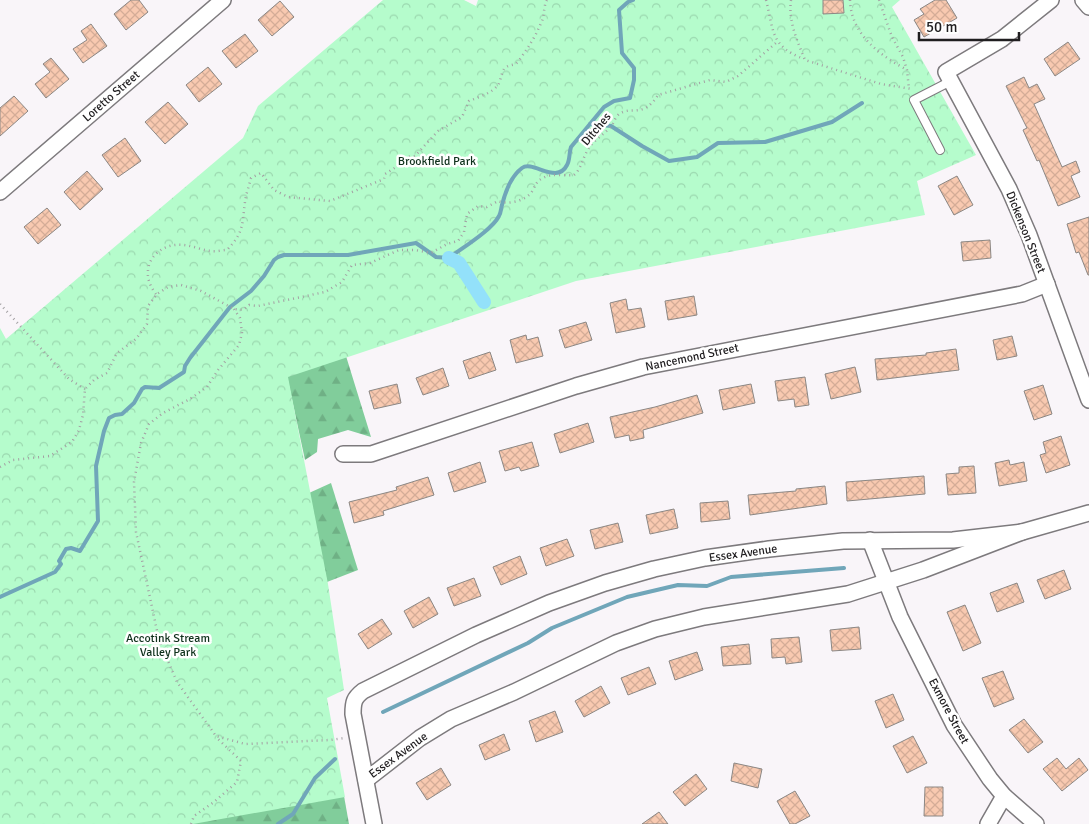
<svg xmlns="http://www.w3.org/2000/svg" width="1089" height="824" font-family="Signika,sans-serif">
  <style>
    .forest { fill: url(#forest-firs) }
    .park { fill: url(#park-crowns) }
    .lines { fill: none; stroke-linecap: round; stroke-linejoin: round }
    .stream { stroke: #70a6b9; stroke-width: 4 }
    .canal { stroke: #93e1fa; stroke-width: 14 }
    .building { fill: url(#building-cross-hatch); stroke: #8b8784 }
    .lane-casing { stroke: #7d7a7d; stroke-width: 10 }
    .street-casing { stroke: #7d7a7d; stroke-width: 18 }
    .path { stroke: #a3a0a3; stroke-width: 2.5; stroke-dasharray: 1 4; stroke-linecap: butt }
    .lane { stroke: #fff; stroke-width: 8 }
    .street { stroke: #fff; stroke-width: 15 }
    .labels { text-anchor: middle; stroke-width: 5; stroke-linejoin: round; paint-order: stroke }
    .street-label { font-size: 12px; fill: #201e20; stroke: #fff }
    .park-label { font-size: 12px; fill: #0f311c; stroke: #fff }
  </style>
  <defs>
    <pattern id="forest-firs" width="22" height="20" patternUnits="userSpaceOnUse" patternTransform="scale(1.25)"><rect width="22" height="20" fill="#81cd9b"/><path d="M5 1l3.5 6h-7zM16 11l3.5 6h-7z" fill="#6fb085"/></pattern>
    <pattern id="park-crowns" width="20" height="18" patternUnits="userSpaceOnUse" patternTransform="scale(1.25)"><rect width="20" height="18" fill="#b5fccc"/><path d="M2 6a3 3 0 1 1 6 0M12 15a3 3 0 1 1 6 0" fill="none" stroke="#9bd8af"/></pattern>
    <pattern id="building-cross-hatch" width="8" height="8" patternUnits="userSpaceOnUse" patternTransform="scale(1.25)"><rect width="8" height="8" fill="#f8c9b0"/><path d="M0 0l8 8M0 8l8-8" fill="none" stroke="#d4ac97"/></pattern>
  </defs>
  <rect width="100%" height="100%" fill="#f9f5f9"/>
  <!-- forest -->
  <g class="forest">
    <polygon points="346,356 371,437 348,430 318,439 317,452 305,460 287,376"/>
    <polygon points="331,483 358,570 327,582 309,493"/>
    <polygon points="344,796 349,824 185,824"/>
  </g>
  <!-- park -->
  <polygon class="park" points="383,0 464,0 476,6 478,0 900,0 892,7 976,155 917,181 925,215 576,281 288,377 328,584 344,690 327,698 345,797 193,824 0,824 0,328 6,339 243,138 258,106"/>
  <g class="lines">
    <!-- stream -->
    <g class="stream">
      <polyline points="590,124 611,126 642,146 669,161 697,157 718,143 765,142 832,122 862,103"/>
      <path d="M 0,597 L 55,572 L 61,564 L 59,561 L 66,549 L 71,548 L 80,551 L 98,521 L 96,466 L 104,431 L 109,418 L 115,415 L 122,414 L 134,403 L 142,389 L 145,387 L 159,388 L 184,372 L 185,366 L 190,358 L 230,307 L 251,291 L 264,276 L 274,260 L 278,257 L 284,255 L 348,255 L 416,243 L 436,257 L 449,258 C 462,248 492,230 499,216 C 501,213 501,208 502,205 C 505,193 511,176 522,168 C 533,160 557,185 567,165 C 570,160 569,153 571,147 L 604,107 L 614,101 L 630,98 L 634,80 L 634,68 L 622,53 L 619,10 L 628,2 L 633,0"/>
      <polyline points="383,712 528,643 552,628 627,597 678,585 707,586 731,577 844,568"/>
      <polyline points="278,824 293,814 315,778 335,759"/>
    </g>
    <!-- canal -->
    <polyline class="canal" points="449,258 459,263 484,302"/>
  </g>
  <!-- building -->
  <g class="building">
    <polygon points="131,0 139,0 148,12 126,30 114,14"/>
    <polygon points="823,0 843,0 844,13 823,14"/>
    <polygon points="935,0 946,0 957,18 924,37 914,20 924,14 920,9"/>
    <polygon points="280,1 294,17 272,36 258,20"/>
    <polygon points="91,24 107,46 83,63 73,49 87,40 81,31"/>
    <polygon points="245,34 258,51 236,68 222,51"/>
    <polygon points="1068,42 1080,59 1055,76 1044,59"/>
    <polygon points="51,58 69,79 46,98 35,84 50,72 43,64"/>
    <polygon points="208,67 222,84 199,102 186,85"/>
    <polygon points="1024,77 1029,88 1037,84 1045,99 1034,104 1062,167 1076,161 1080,172 1071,176 1080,197 1058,206 1039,160 1037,161 1023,130 1027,128 1006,86"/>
    <polygon points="14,96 28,111 0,136 0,108"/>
    <polygon points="168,102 188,124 165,144 145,122"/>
    <polygon points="125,138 141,161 118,177 102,155"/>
    <polygon points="87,171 103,189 80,210 64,192"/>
    <polygon points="957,176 973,205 954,215 938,186"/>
    <polygon points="47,208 61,225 38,244 24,227"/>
    <polygon points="1089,217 1089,275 1088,275 1079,252 1076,253 1067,224"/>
    <polygon points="990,240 991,258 963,261 961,242"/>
    <polygon points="694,296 697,315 668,320 665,301"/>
    <polygon points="626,299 628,310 641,308 645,327 616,333 610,303"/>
    <polygon points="586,322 592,340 565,348 559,330"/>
    <polygon points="526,335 527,340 538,337 543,356 516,363 510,340"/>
    <polygon points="1012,336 1017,356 997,360 993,340"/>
    <polygon points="956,349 959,370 877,380 875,359 926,355 926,353"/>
    <polygon points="490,352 496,370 469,379 463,361"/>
    <polygon points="855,367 861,392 831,399 825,374"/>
    <polygon points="443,368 449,386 423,395 416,378"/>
    <polygon points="805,377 809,405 795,407 794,399 778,401 775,381"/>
    <polygon points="397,384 401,403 374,409 369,391"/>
    <polygon points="751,384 755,403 723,410 719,390"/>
    <polygon points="1043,385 1052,414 1034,420 1024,391"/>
    <polygon points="697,395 703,413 643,430 644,438 630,441 629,435 615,438 610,417 655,407"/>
    <polygon points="588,423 594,442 560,453 554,434"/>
    <polygon points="1061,436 1070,465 1046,473 1040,455 1046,453 1043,442"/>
    <polygon points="532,442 539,466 521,471 519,467 505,471 499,451"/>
    <polygon points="1009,460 1010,465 1024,462 1027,481 999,486 995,463"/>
    <polygon points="480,462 486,482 454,492 448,473"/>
    <polygon points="974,466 976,493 948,495 946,474 959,473 959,467"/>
    <polygon points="924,476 925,494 847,501 846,482"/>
    <polygon points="428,477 434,495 383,511 384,515 354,523 349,502 397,490 396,487"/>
    <polygon points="825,486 827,504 750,515 748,495 796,491 796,489"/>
    <polygon points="728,501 730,519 701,522 700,503"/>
    <polygon points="674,509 678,528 650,534 646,515"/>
    <polygon points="618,523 623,542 595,549 590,530"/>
    <polygon points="567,539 574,556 546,566 540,548"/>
    <polygon points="520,556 527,574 501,585 493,567"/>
    <polygon points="1064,570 1071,589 1045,599 1037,580"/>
    <polygon points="474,578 481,596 454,606 447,588"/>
    <polygon points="1017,583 1024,602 997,612 990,593"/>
    <polygon points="429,597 438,614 413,628 404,611"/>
    <polygon points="965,605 981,643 963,651 947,612"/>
    <polygon points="382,619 392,634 368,649 358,634"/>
    <polygon points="859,627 861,649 832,651 830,630"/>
    <polygon points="799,637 802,662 786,664 785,657 772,658 771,639"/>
    <polygon points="749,644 751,664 723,666 721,647"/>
    <polygon points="697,652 703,670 675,680 669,661"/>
    <polygon points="649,667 656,684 628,695 621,678"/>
    <polygon points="1003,671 1014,699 994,707 982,678"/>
    <polygon points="601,686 610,703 584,717 575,701"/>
    <polygon points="893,694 904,720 886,728 875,701"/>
    <polygon points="555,711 563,732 536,742 529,721"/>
    <polygon points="1024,719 1043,742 1028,753 1009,730"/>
    <polygon points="504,734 510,750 485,760 479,745"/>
    <polygon points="913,736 927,763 907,773 893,746"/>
    <polygon points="1057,758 1066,769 1079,758 1088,770 1062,791 1043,769"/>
    <polygon points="734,763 762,769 758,788 731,781"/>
    <polygon points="441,768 451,785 427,800 416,783"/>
    <polygon points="696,774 707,789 685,806 673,792"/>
    <polygon points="925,787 943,787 943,816 924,816"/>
    <polygon points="795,791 810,816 795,824 790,824 777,801"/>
    <polygon points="659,812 668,824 642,824"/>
  </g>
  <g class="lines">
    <!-- lane casing -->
    <g class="lane-casing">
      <polyline id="lane" points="940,150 914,100 951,81"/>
    </g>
    <!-- street casing -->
    <g class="street-casing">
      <g id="street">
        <polyline points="1051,0 1002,39 946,72 1009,189 1029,235 1089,400"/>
        <polyline points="1083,0 1089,7"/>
        <polyline points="0,192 223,0"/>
        <polyline points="343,454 371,454 576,386 643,367 1022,294 1047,284"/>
        <polyline points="870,540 900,617 954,725 990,779 1004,796 1036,824"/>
        <polyline points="366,780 420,738 451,719 514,692 616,643 655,629 704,617 848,594 923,570 1022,532 1089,513"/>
        <path d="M 374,824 L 353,714 C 353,702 354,698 363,691 L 476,635 L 549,603 L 605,583 L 654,569 L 705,558 L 769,549 L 843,541 L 953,540 L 1022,532"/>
        <polyline points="988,824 1004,796"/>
      </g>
    </g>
    <!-- path -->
    <g class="path">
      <path d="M 766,0 C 774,31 770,46 804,59"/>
      <path d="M 791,0 C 788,21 797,40 805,60 L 881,84 L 912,89"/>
      <path d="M 850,0 C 851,35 880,55 907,70"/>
      <polyline points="879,0 892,37 903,57 907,70 909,89"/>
      <path d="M 156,294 C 149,285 146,276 149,265 C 154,250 170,243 184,245 C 193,246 202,250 211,251 C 216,252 222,250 227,250 C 244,232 242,225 245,202 C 246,194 249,186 251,178 L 261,173 L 274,190 L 288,197 L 330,201 L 384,179 L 385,174 L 401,164 L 406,157 L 415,156 L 438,131 L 462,117 L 469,101 C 479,97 492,93 498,85 C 501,80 501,74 504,69 C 508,64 514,66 518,62 C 527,49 535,38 541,23 C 545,16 543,7 547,0"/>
      <polyline points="0,304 69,379 85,389"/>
      <polyline points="234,309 240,318 242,333 239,345 218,370 207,387 190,399 163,413 149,424 141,443 134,482 136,532 159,640 177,682 216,736 245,744 330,740 345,738"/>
      <path d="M 0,467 L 13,460 L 50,456 L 72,442 L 79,430 L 83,415 L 85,389 L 94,380 L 107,373 L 117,353 L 136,339 L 147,324 L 148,306 L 157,294 L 168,287 L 181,285 L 201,291 L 234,309 L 243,310 L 249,305 L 258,306 L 325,292 L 342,282 L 352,265 L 370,263 L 399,250 L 415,250 L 431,253 L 447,244 L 458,241 L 464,232 L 467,214 L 478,206 L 487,207 L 498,201 C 508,205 524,201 531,193 C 535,187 536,181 543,178 C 551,173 565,176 574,175 C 582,168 583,156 589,148 C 595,139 605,134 612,125 C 614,122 615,118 618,115 C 631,104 642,120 658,95 L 710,80 L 726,82 L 738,76 L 777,42"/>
      <polyline points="191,824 194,816 214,802 237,782 241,761 217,738"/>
    </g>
    <!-- lane -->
    <use href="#lane" class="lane"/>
    <!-- street -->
    <use href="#street" class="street"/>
  </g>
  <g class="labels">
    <!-- street labels -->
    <g class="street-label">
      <text transform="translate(111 96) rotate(-41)" y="4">Loretto Street</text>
      <text transform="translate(596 129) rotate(-50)" y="4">Ditches</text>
      <text transform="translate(1026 232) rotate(68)" y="4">Dickenson Street</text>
      <text transform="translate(692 357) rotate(-12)" y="4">Nancemond Street</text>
      <text transform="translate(743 553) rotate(-8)" y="4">Essex Avenue</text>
      <text transform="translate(949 711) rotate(62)" y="4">Exmore Street</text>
      <text transform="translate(398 755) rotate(-36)" y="4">Essex Avenue</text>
    </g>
    <!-- park labels -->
    <g class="park-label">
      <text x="437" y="165">Brookfield Park</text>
      <text x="168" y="642">Accotink Stream<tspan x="168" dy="14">Valley Park</tspan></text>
    </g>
  </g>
  <!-- scale -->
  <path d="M919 32v8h100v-8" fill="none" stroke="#201e20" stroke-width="2.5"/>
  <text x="926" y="32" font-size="15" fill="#201e20" stroke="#ffffff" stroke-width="4" paint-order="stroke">50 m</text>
</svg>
